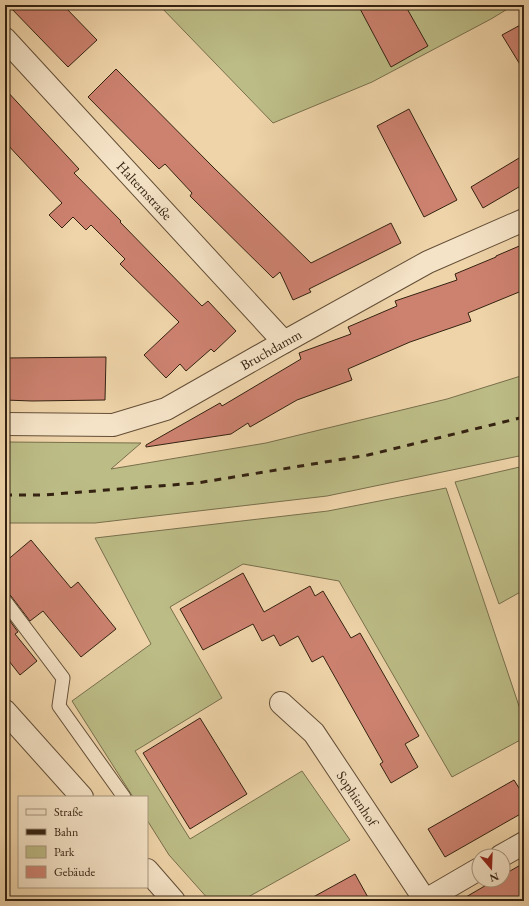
<svg xmlns="http://www.w3.org/2000/svg" width="529" height="906" font-family="'EB Garamond',serif">
  <style>
    .green { fill: #bcbc86; stroke: #786f4c }
    .building { fill: #cd8270; stroke: #342211 }
    .lines { fill: none; stroke-linecap: round; stroke-linejoin: round }
    .service-casing { stroke: #634e37; stroke-width: 15 }
    .minor-casing { stroke: #634e37; stroke-width: 24 }
    .service { stroke: #f5e3c7; stroke-width: 13 }
    .minor { stroke: #f5e3c7; stroke-width: 22 }
    .rail { stroke: #342211; stroke-width: 3; stroke-dasharray: 7 7; stroke-linecap: butt }
    .labels { text-anchor: middle; stroke-width: 3; stroke-linejoin: round; paint-order: stroke }
    .street-label { font-size: 14px; fill: #342211; stroke: #f5e3c7 }
  </style>
  <rect width="100%" height="100%" fill="#efd4a9"/>
  <filter id="stains"><feTurbulence type="fractalNoise" baseFrequency=".005" numOctaves="4"/><feColorMatrix values="0 0 0 0 .2 0 0 0 0 .09 0 0 0 0 .02 0 0 0 .5 -.17"/></filter>
  <radialGradient id="worn" r=".72"><stop offset=".6" stop-color="#630" stop-opacity="0"/><stop offset="1" stop-color="#630" stop-opacity=".3"/></radialGradient>
  <!-- green -->
  <g class="green">
    <polygon points="159,5 514,5 491,19 372,82 273,123"/>
    <polygon points="524,375 524,455 327,496 95,523 5,523 5,442 141,443 111,469 266,443 447,399"/>
    <polygon points="524,466 524,590 499,604 455,482"/>
    <polygon points="446,488 524,721 524,738 452,777 339,581 243,564 170,607 222,698 135,751 190,839 302,771 350,840 241,901 210,901 169,855 147,820 147,797 133,797 72,701 151,644 95,538 328,511"/>
  </g>
  <!-- building -->
  <g class="building">
    <polygon points="8,5 63,5 97,40 68,67"/>
    <polygon points="358,5 405,5 428,46 391,67"/>
    <polygon points="524,23 524,71 502,35"/>
    <polygon points="116,69 214,168 311,263 391,223 401,243 309,289 311,292 293,300 280,272 273,278 190,196 192,193 165,164 159,169 88,97"/>
    <polygon points="5,89 79,169 74,173 121,221 120,222 202,306 208,301 236,331 214,352 211,349 186,371 180,364 166,378 144,355 179,322 120,264 125,259 91,225 86,230 73,217 62,228 49,215 62,203 5,142"/>
    <polygon points="409,109 457,200 424,217 377,126"/>
    <polygon points="524,155 524,184 483,208 471,187"/>
    <polygon points="524,244 524,290 468,313 471,321 410,342 348,369 352,380 297,400 250,427 248,423 231,434 146,447 146,445 220,403 222,406 301,359 299,353 351,334 348,327 397,306 395,301 457,280 455,274 496,257 496,256"/>
    <polygon points="106,357 105,400 32,401 5,400 5,358"/>
    <polygon points="31,540 71,588 78,582 116,629 81,657 43,611 30,621 11,596 8,594 5,593 5,562"/>
    <polygon points="243,573 264,612 310,586 315,596 323,591 351,638 360,633 419,736 405,744 418,767 391,783 380,764 383,762 323,656 312,662 298,636 280,646 274,635 262,641 253,624 203,650 180,609"/>
    <polygon points="5,614 18,632 15,634 37,661 20,675 5,656"/>
    <polygon points="200,718 247,794 190,829 143,753"/>
    <polygon points="514,780 524,796 524,812 445,857 428,829"/>
    <polygon points="524,863 524,901 459,901 495,880 503,880 503,875"/>
    <polygon points="355,874 370,901 306,901"/>
  </g>
  <g class="lines">
    <!-- service casing -->
    <g class="service-casing">
      <polyline id="service" points="5,601 63,678 59,706 124,797"/>
    </g>
    <!-- minor casing -->
    <g class="minor-casing">
      <g id="minor">
        <path id="s1" d="M 5,39 L 284,342"/>
        <path id="s2" d="M 5,424 L 113,425 L 166,409 L 284,342 L 428,262 L 524,220"/>
        <path id="s3" d="M 281,703 L 314,733 L 425,900"/>
        <polyline points="5,711 82,797"/>
        <polyline points="501,856 524,843"/>
        <polyline points="147,870 174,901"/>
        <polyline points="424,901 479,869"/>
      </g>
    </g>
    <!-- service -->
    <use href="#service" class="service"/>
    <!-- minor -->
    <use href="#minor" class="minor"/>
    <!-- rail -->
    <polyline class="rail" points="5,495 43,495 197,483 368,455 524,417"/>
  </g>
  <g class="labels">
    <!-- street labels -->
    <g class="street-label">
      <text dy="5" stroke="none"><textPath href="#s1" startOffset="206">Halternstraße</textPath></text>
      <text dy="5" stroke="none"><textPath href="#s2" startOffset="284">Bruchdamm</textPath></text>
      <text dy="5" stroke="none"><textPath href="#s3" startOffset="123">Sophienhof</textPath></text>
    </g>
  </g>
  <!-- margin -->
  <rect width="529" height="906" fill="none" stroke="#efd4a9" stroke-width="20"/>
  <rect x="6" y="6" width="517" height="894" fill="none" stroke="#342211" stroke-width="2"/>
  <rect x="10" y="10" width="509" height="886" fill="none" stroke="#342211"/>
  <!-- legend -->
  <rect x="18" y="796" width="130" height="92" fill="#f5e3c7" stroke="#a8967e"/>
  <rect x="26" y="809" width="20" height="6" fill="#f5e3c7" stroke="#a8967e"/>
  <text x="54" y="816" font-size="12" fill="#342211">Straße</text>
  <rect x="26" y="829" width="20" height="6" fill="#342211" stroke="#a8967e"/>
  <text x="54" y="836" font-size="12" fill="#342211">Bahn</text>
  <rect x="26" y="846" width="20" height="12" fill="#bcbc86" stroke="#a8967e"/>
  <text x="54" y="856" font-size="12" fill="#342211">Park</text>
  <rect x="26" y="866" width="20" height="12" fill="#cd8270" stroke="#a8967e"/>
  <text x="54" y="876" font-size="12" fill="#342211">Gebäude</text>
  <!-- north arrow -->
  <g transform="translate(491 868) rotate(161)"><circle r="19" fill="#f5e3c7" stroke="#a8967e"/>
  <path d="M0-3L7 15L0 10L-7 15Z" fill="#8f2418"/>
  <text y="-6" font-size="11" font-weight="bold" text-anchor="middle" fill="#342211">N</text>
  </g>
  <rect width="100%" height="100%" filter="url(#stains)"/>
  <rect width="100%" height="100%" fill="url(#worn)"/>
</svg>
